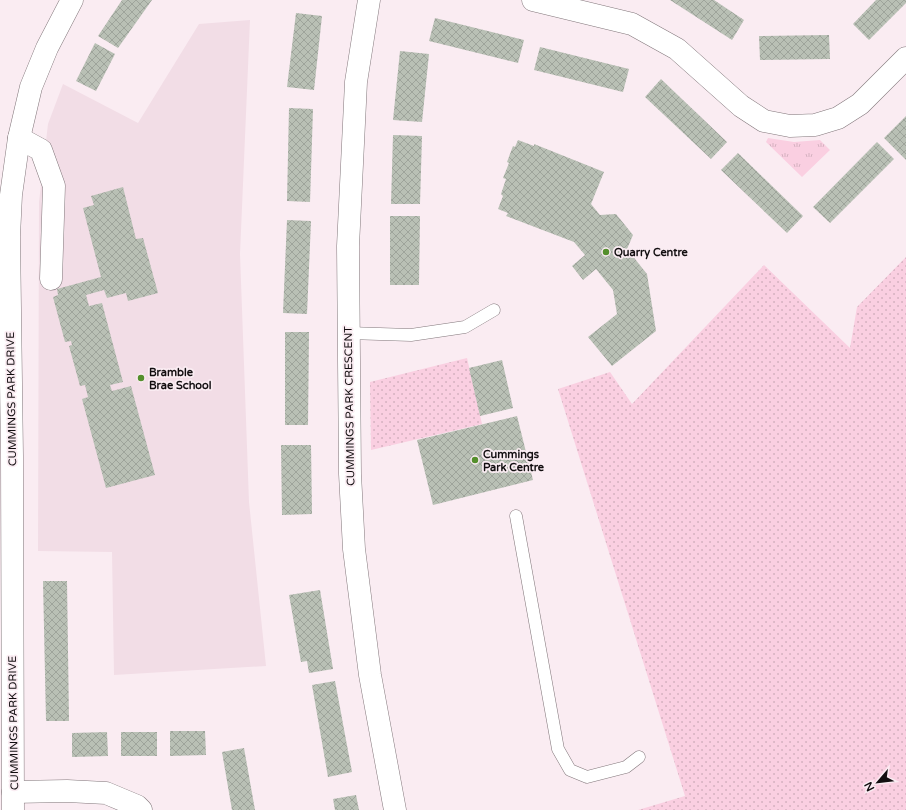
<svg xmlns="http://www.w3.org/2000/svg" width="906" height="810" font-family="'Varela Round',sans-serif">
  <style>
    .built { fill: #f2dde6 }
    .grass { fill: url(#grass-tufts) }
    .park { fill: url(#park-dots) }
    .building { fill: url(#building-cross-hatch) }
    .lines { fill: none; stroke-linecap: round; stroke-linejoin: round }
    .lane-casing { stroke: #82777b; stroke-width: 13 }
    .street-casing { stroke: #82777b; stroke-width: 23 }
    .lane { stroke: #fff; stroke-width: 12 }
    .street { stroke: #fff; stroke-width: 22 }
    .poi-dot { fill: #548f2c; stroke: #faecf2; stroke-width: 1.5 }
    .labels { text-anchor: middle; stroke-width: 3.5; stroke-linejoin: round; paint-order: stroke }
    .poi-label { font-size: 11px; font-weight: bold; fill: #120e10; stroke: #faecf2; text-anchor: start }
    .street-label { font-size: 11px; fill: #120e10; stroke: #faecf2 }
  </style>
  <defs>
    <pattern id="grass-tufts" width="24" height="20" patternUnits="userSpaceOnUse"><rect width="24" height="20" fill="#facfe1"/><path d="M3 7l-1-3M5 7V3M7 7l1-3M15 17l-1-3M17 17v-4M19 17l1-3" fill="none" stroke="#d5b1c0"/></pattern>
    <pattern id="park-dots" width="8" height="8" patternUnits="userSpaceOnUse"><rect width="8" height="8" fill="#facfe1"/><path d="M2 2h.1M6 6h.1" fill="none" stroke="#d5b1c0" stroke-width="1.8" stroke-linecap="round"/></pattern>
    <pattern id="building-cross-hatch" width="8" height="8" patternUnits="userSpaceOnUse"><rect width="8" height="8" fill="#b9c0b5"/><path d="M0 0l8 8M0 8l8-8" fill="none" stroke="#9ea49b"/></pattern>
  </defs>
  <rect width="100%" height="100%" fill="#faecf2"/>
  <!-- built -->
  <polygon class="built" points="250,20 240,254 249,502 266,666 114,675 112,552 38,551 39,202 48,124 63,84 138,123 199,24"/>
  <!-- grass -->
  <polygon class="grass" points="768,138 794,142 820,140 830,150 802,177 766,142"/>
  <!-- park -->
  <g class="park">
    <polygon points="906,257 906,810 638,810 685,796 558,389 610,372 632,404 764,265 850,348 857,307"/>
    <polygon points="467,358 482,424 371,450 370,382"/>
  </g>
  <!-- building -->
  <g class="building">
    <polygon points="122,0 152,0 118,48 98,36"/>
    <polygon points="670,0 714,0 744,20 732,40"/>
    <polygon points="876,0 906,0 906,3 869,40 853,24"/>
    <polygon points="296,13 322,16 314,90 287,87"/>
    <polygon points="435,18 524,40 518,63 429,41"/>
    <polygon points="829,35 830,59 760,60 759,36"/>
    <polygon points="95,43 115,54 96,91 76,81"/>
    <polygon points="540,47 629,69 623,92 534,70"/>
    <polygon points="400,51 429,54 422,122 393,120"/>
    <polygon points="661,79 727,142 711,159 645,97"/>
    <polygon points="289,108 313,109 310,202 287,201"/>
    <polygon points="906,116 906,160 884,138"/>
    <polygon points="393,135 422,136 420,204 391,204"/>
    <polygon points="518,140 534,146 534,144 604,172 591,204 600,215 616,214 633,235 627,249 647,274 656,331 612,366 588,337 617,314 613,290 596,269 583,280 572,266 585,255 574,242 506,216 508,213 498,209 503,196 501,194 506,179 503,178 509,163 507,162 513,146 515,147"/>
    <polygon points="877,142 894,159 830,223 813,207"/>
    <polygon points="738,153 803,216 787,233 721,170"/>
    <polygon points="123,187 136,239 143,238 158,293 128,301 126,293 107,298 104,290 86,295 89,306 102,303 123,382 110,385 112,391 131,386 155,475 106,488 82,399 88,397 85,385 80,386 69,346 72,345 71,341 65,342 53,297 58,295 57,289 101,277 83,208 94,205 91,196"/>
    <polygon points="390,216 420,216 419,285 390,285"/>
    <polygon points="287,220 311,221 307,314 283,313"/>
    <polygon points="285,332 309,332 308,425 285,425"/>
    <polygon points="502,360 513,408 480,416 469,368"/>
    <polygon points="517,416 533,480 433,505 417,440"/>
    <polygon points="281,445 311,445 312,514 282,515"/>
    <polygon points="43,581 67,581 69,721 46,721"/>
    <polygon points="320,590 333,669 309,673 307,661 301,662 289,595"/>
    <polygon points="335,681 352,772 328,777 312,685"/>
    <polygon points="170,731 205,731 206,755 170,756"/>
    <polygon points="107,732 108,756 72,757 72,733"/>
    <rect x="121" y="732" width="36" height="24"/>
    <polygon points="244,748 255,810 232,810 222,752"/>
    <polygon points="356,795 359,810 335,810 333,799"/>
  </g>
  <g class="lines">
    <!-- lane casing -->
    <g class="lane-casing">
      <g id="lane">
        <polyline points="348,333 411,335 465,327 494,310"/>
        <polyline points="516,516 558,749 570,770 587,777 626,767 639,757"/>
      </g>
    </g>
    <!-- street casing -->
    <g class="street-casing">
      <g id="street">
        <polyline points="369,0 356,82 348,246 350,474 354,549 370,675 395,810"/>
        <polyline points="533,0 632,24 677,49 741,106 764,121 790,126 815,125 838,118 860,104 906,58"/>
        <polyline points="19,138 41,150 54,186 51,279"/>
        <polyline points="13,792 67,791 106,793 137,806 141,810"/>
        <polyline points="13,810 12,456 9,236 11,195 19,138 31,87 47,48 72,0"/>
      </g>
    </g>
    <!-- lane -->
    <use href="#lane" class="lane"/>
    <!-- street -->
    <use href="#street" class="street"/>
  </g>
  <!-- markers -->
  <g class="poi-dot">
    <circle cx="606" cy="252" r="4"/>
    <circle cx="141" cy="378" r="4"/>
    <circle cx="475" cy="460" r="4"/>
  </g>
  <g class="labels">
    <!-- poi labels -->
    <g class="poi-label">
      <text x="614" y="256">Quarry Centre</text>
      <text x="149" y="376">Bramble<tspan x="149" dy="13">Brae School</tspan></text>
      <text x="483" y="458">Cummings<tspan x="483" dy="13">Park Centre</tspan></text>
    </g>
    <!-- street labels -->
    <g class="street-label">
      <text transform="translate(11 399) rotate(-91)" y="4">CUMMINGS PARK DRIVE</text>
      <text transform="translate(349 406) rotate(-91)" y="4">CUMMINGS PARK CRESCENT</text>
      <text transform="translate(13 723) rotate(-91)" y="4">CUMMINGS PARK DRIVE</text>
    </g>
  </g>
  <!-- north arrow -->
  <g transform="translate(878 782) rotate(242)" stroke="#faecf2" stroke-width="3" paint-order="stroke">
  <path d="M0-3L7 15L0 10L-7 15Z" fill="#120e10"/>
  <text y="-6" font-size="11" font-weight="bold" text-anchor="middle" fill="#120e10">N</text>
  </g>
</svg>
